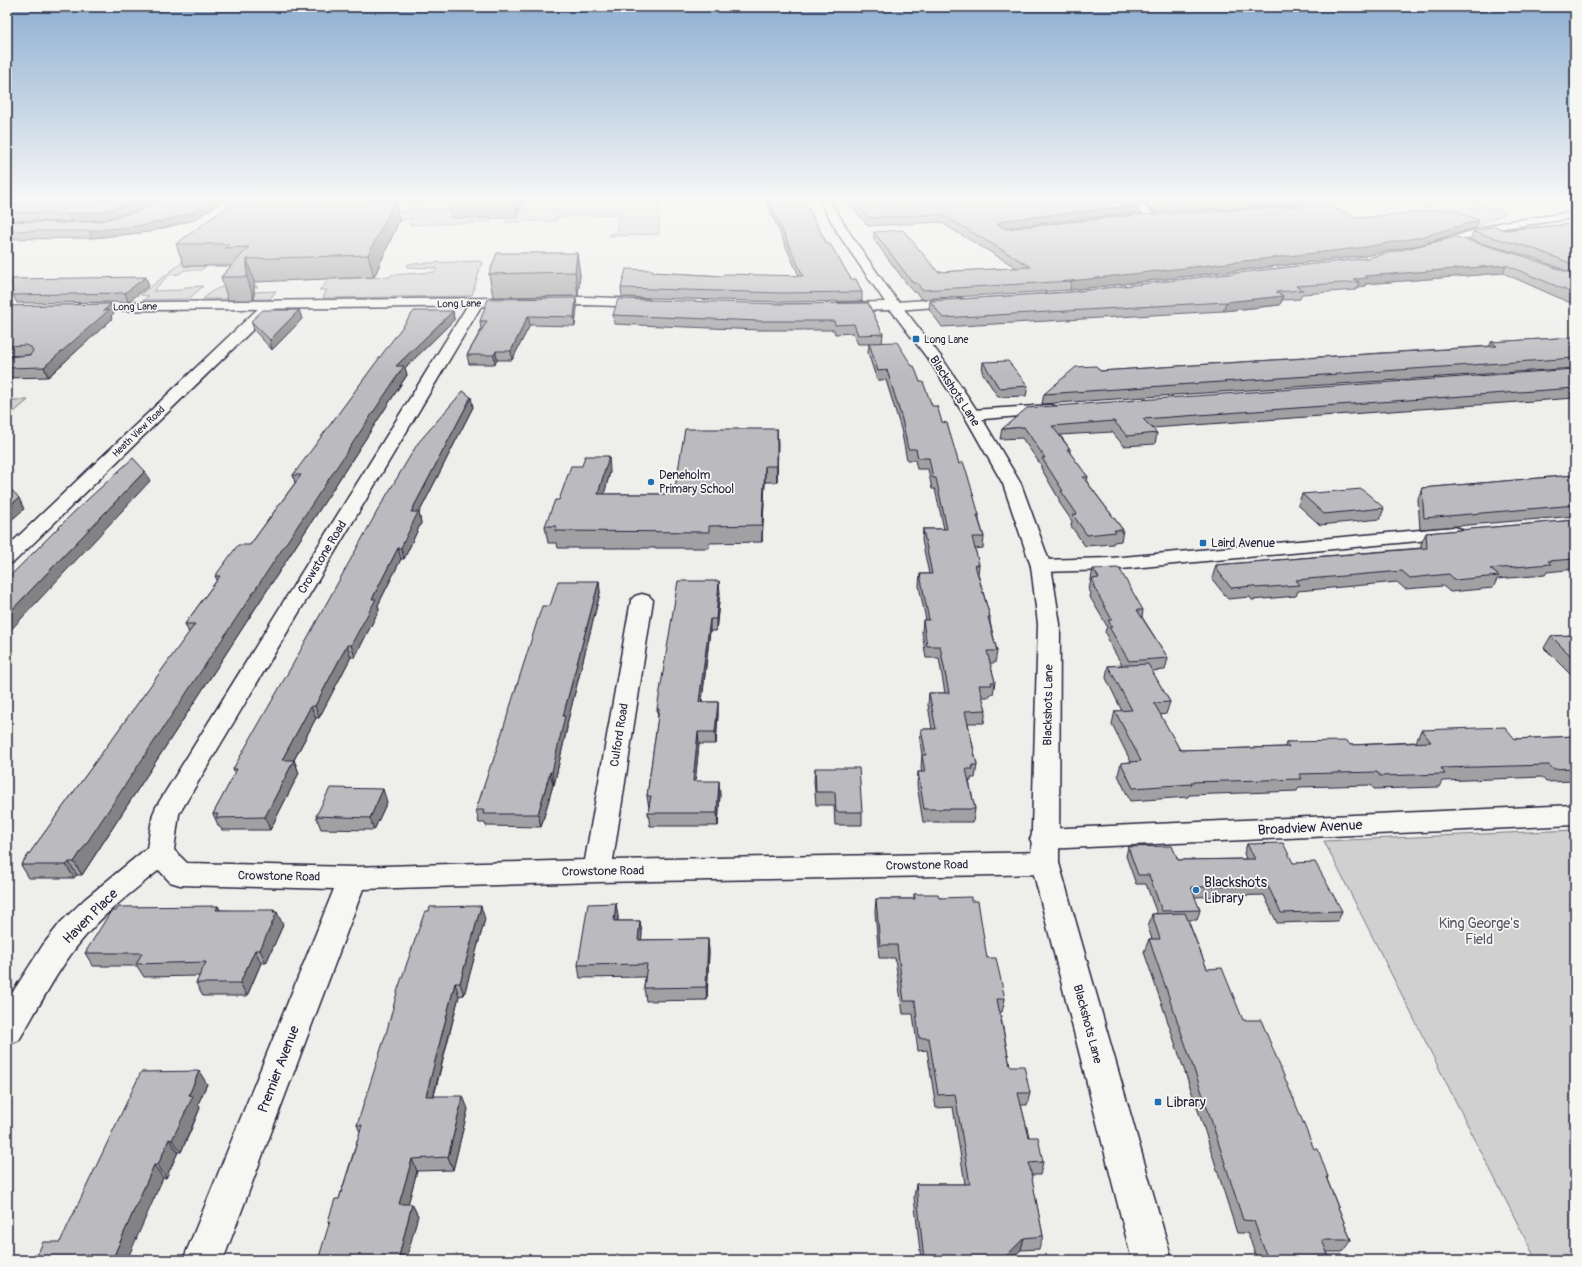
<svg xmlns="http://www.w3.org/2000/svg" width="1582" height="1267" font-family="Pangolin,sans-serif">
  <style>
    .green { fill: #d0d0d1; stroke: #797986 }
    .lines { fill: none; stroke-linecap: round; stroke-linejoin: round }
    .street-casing { stroke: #22223b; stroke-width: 3 }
    .secondary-casing { stroke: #22223b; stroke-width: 3 }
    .street { fill: #f6f6f2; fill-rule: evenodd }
    .secondary { fill: #f6f6f2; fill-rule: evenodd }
    .wall { fill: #a1a1a4; stroke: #22223b }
    .shaded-wall { fill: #838386; stroke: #22223b }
    .building { fill: #bbbbbf; stroke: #22223b }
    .poi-dot { fill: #1f6fb2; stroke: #f6f6f2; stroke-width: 1.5 }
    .labels { text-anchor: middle; stroke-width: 3.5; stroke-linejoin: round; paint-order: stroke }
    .far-street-label { font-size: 10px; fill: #22223b; stroke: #f6f6f2 }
    .far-poi-label { font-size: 10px; fill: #22223b; stroke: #f6f6f2; text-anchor: start }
    .street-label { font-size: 12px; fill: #22223b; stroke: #f6f6f2 }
    .poi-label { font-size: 12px; fill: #22223b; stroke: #f6f6f2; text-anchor: start }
    .near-street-label { font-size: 14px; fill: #22223b; stroke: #f6f6f2 }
    .near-poi-label { font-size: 14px; fill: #22223b; stroke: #f6f6f2; text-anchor: start }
    .near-park-label { font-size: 14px; fill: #565668; stroke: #f6f6f2 }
  </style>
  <rect width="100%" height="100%" fill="#eeeeeb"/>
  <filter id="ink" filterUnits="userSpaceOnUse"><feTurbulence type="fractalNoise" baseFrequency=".025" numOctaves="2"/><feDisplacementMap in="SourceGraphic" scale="8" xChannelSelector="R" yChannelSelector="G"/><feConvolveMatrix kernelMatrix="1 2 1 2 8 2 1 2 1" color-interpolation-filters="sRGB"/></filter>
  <g filter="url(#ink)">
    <!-- green -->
    <g class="green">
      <polygon points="362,199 662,199 659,204 659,234 609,236 610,234 618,233 617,214 557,217 556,221 505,222 506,205 499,201 359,205"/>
      <polygon points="1295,199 1379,199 1313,206"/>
      <polygon points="1403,199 1466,199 1506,213 1475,227"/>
      <polygon points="410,207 421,207 420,210 482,208 476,219 491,218 490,222 409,225 412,218 394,222 361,212 408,211"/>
      <polygon points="219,234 184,266 207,266 201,270 184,270 179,274 169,275 153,291 182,290 185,287 203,286 189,299 143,300 149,296 140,295"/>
      <polygon points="477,261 482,262 472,295 466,296 323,298 327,290 319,290 330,279 390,277 391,275 435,272 436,268 407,267 408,264"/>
      <path d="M 254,285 L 258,287 L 239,288 L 235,293 L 276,291 L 270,299 L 203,299 C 221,282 231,286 254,285 Z"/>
      <polygon points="7,400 28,400 7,418"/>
      <polygon points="1575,830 1575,1260 1536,1260 1324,841"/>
    </g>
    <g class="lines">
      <!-- street casing -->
      <g class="street-casing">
        <g id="street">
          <polygon points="1122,199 1134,199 1158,217 1153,220 1149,219"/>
          <polygon points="1575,212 1575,218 1504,228 1431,249 1425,246 1427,244 1503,222"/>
          <polygon points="958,298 963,299 964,302 963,305 896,310 889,306 896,302"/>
          <path d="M 476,299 L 483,303 L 179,814 L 174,850 L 187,863 L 353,867 L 585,860 L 631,600 L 635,596 L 642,594 L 649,596 L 653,600 L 613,860 L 1045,852 L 1055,855 L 1059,863 L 1055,871 L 1045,874 L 597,882 L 363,889 L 223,1260 L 183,1260 L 334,889 L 180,885 L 170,882 L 159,870 C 132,892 104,913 82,940 C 57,970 39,1007 19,1040 L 7,1045 L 7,1001 L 43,945 L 61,922 L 85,899 L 147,848 L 153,814 L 156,807 L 469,303 Z"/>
          <polygon points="270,301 277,305 275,308 14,562 7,564 7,547 265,302"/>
          <polygon points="1051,405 1057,407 1059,410 1057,413 972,420 966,418 964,415 966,412 972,410"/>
          <polygon points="1454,527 1461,529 1464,533 1461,537 1111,570 1041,572 1034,570 1031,566 1034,562 1041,560 1111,558"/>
          <polygon points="1575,805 1575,825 1044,849 1034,846 1030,839 1034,832 1044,829"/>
        </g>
      </g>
      <!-- secondary casing -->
      <g class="secondary-casing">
        <g id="secondary">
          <polygon points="819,199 829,199 851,235 890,291 942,358 980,415 1021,484 1051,566 1060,624 1059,863 1172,1260 1132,1260 1031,863 1038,624 1031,566 1003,484 964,415 931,363 891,310 839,311 832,307 839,303 885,302 839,235"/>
          <polygon points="587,297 647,299 654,303 647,307 587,305 81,311 74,307 81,303"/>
        </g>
      </g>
      <!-- street -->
      <use href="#street" class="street"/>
      <!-- secondary -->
      <use href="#secondary" class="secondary"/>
    </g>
    <!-- wall -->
    <g class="wall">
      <polygon points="103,199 156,199 133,212 103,220 71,222 7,220 7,204 88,204 98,202"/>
      <polygon points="161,199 226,199 194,220 148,232 92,238 7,239 7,221 62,223 101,221 139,211"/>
      <polygon points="238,199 392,199 391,201 395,201 399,221 374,277 254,282 254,300 228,300 221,277 231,266 184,266 176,244"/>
      <polygon points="447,199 522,199 518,218 451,218"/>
      <polygon points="765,199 803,199 827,244 851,279 862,292 862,301 781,302 622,297 621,288 653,272 723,276 799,276"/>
      <polygon points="846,199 1131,199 1139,205 1138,213 1004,228 1005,229 1323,208 1358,218 1479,220 1476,228 1419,245 1364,256 1070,290 921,299 916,292 913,292 874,240 874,232 938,272 1017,268 940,222 868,226"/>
      <polygon points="1136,199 1304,199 1302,205 1155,212"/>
      <polygon points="1575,224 1575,274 1528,256 1470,240 1473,232"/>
      <polygon points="1456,237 1575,275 1575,305 1503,273 1365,284 1365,286 1357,287 1356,290 1302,294 1300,299 1282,300 1280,305 1223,311 942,327 929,309 930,301 1071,292 1367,258"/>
      <polygon points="577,253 580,275 578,296 493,297 489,274"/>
      <polygon points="149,286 128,302 17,303 13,295"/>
      <polygon points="868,303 883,334 882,343 920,382 932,406 942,422 959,464 979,515 979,520 984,537 983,548 975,549 979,565 978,574 990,617 990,622 997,651 995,663 990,663 995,682 993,694 990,694 990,697 982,697 986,710 984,723 968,723 977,765 975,778 971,778 971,781 969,781 975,809 973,822 923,822 917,785 918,772 922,772 921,768 922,755 920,741 921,729 932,729 928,705 929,693 945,693 939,658 926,658 922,632 923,620 926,620 919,586 920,574 929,574 922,540 923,529 944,529 935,489 932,489 928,469 917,469 915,460 907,460 901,429 886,380 877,380 868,353 869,344 858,344 853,333 835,334 834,330 759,330 614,324 613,315 781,304"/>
      <polygon points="111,304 114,313 111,316 112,319 48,377 7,378 7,357 30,355 7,356 7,306"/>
      <polygon points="577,307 575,326 530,325 512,360 497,360 495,364 469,364 467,355 481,330 480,321"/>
      <polygon points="299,310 302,319 272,350 254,330 251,321"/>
      <polygon points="453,311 454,320 405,368 407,375 82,875 77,875 74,878 29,878 21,865 189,633 185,624 217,580 215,576 250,545 295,483 293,475"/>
      <polygon points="1575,337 1575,368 1042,404 1044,394 1100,371 1490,346 1491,342"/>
      <polygon points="983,362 1028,386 1026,396 998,397 982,372"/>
      <polygon points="1575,369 1575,398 1152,428 1157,433 1155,444 1124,446 1112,432 1060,435 1070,449 1070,453 1088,477 1087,482 1123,530 1121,541 1114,542 1113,544 1085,546 1071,526 1072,521 1059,502 1059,499 1041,468 1041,465 1022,438 1000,439 1002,429"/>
      <polygon points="473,407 419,513 421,523 404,559 401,559 378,605 379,610 355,657 351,657 319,718 316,718 294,760 299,773 270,830 222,830 220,827 219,827 213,814 235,774 233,769"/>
      <polygon points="777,429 777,482 765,482 762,542 709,543 709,548 558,548 557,543 548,543 545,526 610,472 604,494 674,494"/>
      <polygon points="1575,475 1575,516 1420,529 1418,499 1422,488"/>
      <polygon points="1302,494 1384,508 1380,519 1320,525 1298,505"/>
      <polygon points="1575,520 1575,569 1547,572 1545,575 1497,579 1493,588 1450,592 1443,586 1405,589 1397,582 1298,591 1296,596 1252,600 1250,597 1228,599 1212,579 1216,565 1421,548 1421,544 1426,533"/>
      <polygon points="1093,569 1143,610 1142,617 1168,658 1165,670 1152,671 1170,702 1166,714 1160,715 1180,750 1285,747 1286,742 1350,745 1416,742 1421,730 1515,739 1575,736 1575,781 1546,782 1542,777 1442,781 1439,787 1374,789 1371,785 1299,787 1297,791 1189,795 1188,797 1130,801 1118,775 1121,763 1131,762 1112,724 1115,711 1122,711 1106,678 1108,666 1122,665 1107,639 1108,636 1105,632 1107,626 1090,597 1091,593 1089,590"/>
      <polygon points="599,581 600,593 567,724 567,728 554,785 553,785 541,827 486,826 485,823 479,823 476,810 550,606"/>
      <polygon points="720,592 716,631 710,631 702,702 718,702 718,715 716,744 699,744 695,781 720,794 718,826 650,826 648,813 649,808 647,796 658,718 657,709"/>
      <polygon points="1575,635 1575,679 1544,648 1551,636"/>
      <polygon points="815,768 862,812 862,825 835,825 834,805 816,805 814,781"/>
      <polygon points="387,802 374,830 321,829 316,816"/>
      <polygon points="1247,844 1293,863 1342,911 1338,921 1277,923 1264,895 1194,897 1200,910 1197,920 1188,920 1207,969 1243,1020 1328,1177 1327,1179 1351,1240 1342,1252 1327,1252 1330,1260 1257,1260 1248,1233 1237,1233 1202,1122 1144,952 1149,939 1152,939 1148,927 1152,914 1157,914 1146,884 1136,884 1126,856 1128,847 1178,860 1246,859 1244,853"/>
      <polygon points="914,894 939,898 971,901 987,958 1005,999 1002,1012 1000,1012 1010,1066 1030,1093 1027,1105 1021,1105 1029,1137 1043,1162 1040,1175 1031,1175 1043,1236 1039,1249 1021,1250 1011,1260 921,1260 914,1197 916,1184 965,1184 953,1107 936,1108 927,1050 918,1051 913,1014 903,1014 895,958 879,958 875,912 876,899 914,899"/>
      <polygon points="218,906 220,910 275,912 283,925 266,963 261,963 247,996 203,996 196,983 200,976 144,977 137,966 93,966 85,953"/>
      <polygon points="618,916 618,921 640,921 642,934 641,940 708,939 709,952 707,1000 646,1001 644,988 645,977 580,978 578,965"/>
      <polygon points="485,919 464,995 459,996 434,1096 468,1109 453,1170 417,1171 408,1204 412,1204 418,1216 329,1224 328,1221 339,1199 360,1132 357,1125"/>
      <polygon points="207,1084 198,1104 200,1108 191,1130 181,1152 178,1152 166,1178 163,1178 60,1242"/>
    </g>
    <!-- shaded-wall -->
    <g class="shaded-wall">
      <polygon points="7,199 17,199 7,204"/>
      <polygon points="140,199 156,199 133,212 103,220 71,222 68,214"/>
      <polygon points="213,199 226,199 194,220 148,232 92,238 89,231"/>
      <polygon points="379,199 392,199 388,207 395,201 399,221 374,277 368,255"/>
      <polygon points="515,199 522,199 518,218"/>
      <polygon points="1139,205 1138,213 1004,228 997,224 1005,220"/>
      <polygon points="1479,220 1476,228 1419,245 1364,256 1070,290 1071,281"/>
      <polygon points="577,253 580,275 578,296 575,272"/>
      <polygon points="247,259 254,282 254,300 247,277"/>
      <polygon points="1506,265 1503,273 1365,284 1365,286 1357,287 1359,282 1353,279 1365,276"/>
      <polygon points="146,277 149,286 128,302 125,293"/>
      <polygon points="1283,296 1280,305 1223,311 1226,302"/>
      <polygon points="576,298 577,307 575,326 574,317"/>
      <polygon points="111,304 114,313 111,316 112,319 48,377 44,367 103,311"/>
      <polygon points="299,310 302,319 272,350 270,340"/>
      <polygon points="453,311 454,320 405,368 407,375 82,875 74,862 396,366"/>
      <polygon points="528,316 530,325 512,360 511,351"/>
      <polygon points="496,351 497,360 495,364 494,355"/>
      <polygon points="471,397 473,407 419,513 421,523 404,559 401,548 411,512"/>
      <polygon points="777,429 778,444 777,482"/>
      <polygon points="609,456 610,472 600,510 598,494"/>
      <polygon points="765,466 765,482 762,542 762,525"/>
      <polygon points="145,471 150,481 7,634 7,615"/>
      <polygon points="19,498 24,509 7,524 7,508"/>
      <polygon points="398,548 401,559 378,605 379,610 355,657 351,645 372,599"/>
      <polygon points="599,581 600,593 567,724 567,728 554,785 552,772 563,716"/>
      <polygon points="719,581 720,592 716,631 716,619"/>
      <polygon points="710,619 710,631 700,714 699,702"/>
      <polygon points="347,645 351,657 319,718 315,706"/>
      <polygon points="718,702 718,715 716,744 715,732"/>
      <polygon points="311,706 316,718 287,773 282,760"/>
      <polygon points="698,732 699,744 694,794 693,781"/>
      <polygon points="294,760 299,773 270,830 265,817"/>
      <polygon points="550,772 553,785 541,827 538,814"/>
      <polygon points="719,781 720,794 718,826 717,813"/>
      <polygon points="383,789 387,802 374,830 370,818"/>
      <polygon points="69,862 77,875 74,878 66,865"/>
      <polygon points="616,903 618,916 616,934 614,921"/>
      <polygon points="218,906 224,918 216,910"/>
      <polygon points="481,906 485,919 464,995 460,983"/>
      <polygon points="274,910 276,914 277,912 283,925 266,963 260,950"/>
      <polygon points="640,921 642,934 640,953 638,940"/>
      <polygon points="708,939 709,952 707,1000 706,987"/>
      <polygon points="255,950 261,963 247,996 240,983"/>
      <polygon points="455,983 459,996 430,1109 426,1096"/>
      <polygon points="199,1071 207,1084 198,1104 200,1108 181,1152 172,1140 189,1095"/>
      <polygon points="463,1096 468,1109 453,1170 448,1157"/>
      <polygon points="169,1139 178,1152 166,1178 158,1165"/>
      <polygon points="412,1159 417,1171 405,1216 399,1204"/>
      <polygon points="154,1165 163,1178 127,1260 112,1260"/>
      <polygon points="412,1204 418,1216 406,1260 398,1260"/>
      <polygon points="1024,1238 1021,1250 1011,1260 1004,1260 1004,1258"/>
    </g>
    <!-- building -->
    <g class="building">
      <polygon points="103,199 140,199 131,204 100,212 68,214 7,212 7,204 88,204 98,202"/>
      <polygon points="161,199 213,199 192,213 145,225 89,231 7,231 7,221 62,223 101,221 139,211"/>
      <polygon points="238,199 382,199 381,201 395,201 368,255 247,259 247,277 221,277 249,247 225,248 229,244 176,244"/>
      <polygon points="768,199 803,199 827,244 830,244 851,279 856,279 862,292 781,293 621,288 626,269 653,270 652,272 723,276 724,274 803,276"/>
      <polygon points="853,199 1131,199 1139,205 1005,220 997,224 1005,229 1135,215 1312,206 1316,204 1323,208 1331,207 1358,218 1450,209 1479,220 1421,237 1366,247 1071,281 922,290 917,283 913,283 874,232 903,230 938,272 1031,267 941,214 868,218"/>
      <polygon points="1148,199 1276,199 1157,205"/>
      <polygon points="1575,224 1575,265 1532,248 1473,232 1494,226 1504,230"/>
      <polygon points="1456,237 1523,256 1575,275 1575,294 1506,265 1365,276 1368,278 1353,279 1359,282 1296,286 1303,290 1276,292 1283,296 1226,302 943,318 930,301 1071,292 1367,258"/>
      <polygon points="497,253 577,253 575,272 489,274"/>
      <polygon points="146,277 125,293 13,295 11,279"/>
      <polygon points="576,298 574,317 528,316 511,351 496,351 494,355 467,355 487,321 480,321 488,299"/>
      <polygon points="618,299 781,304 868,303 883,334 858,335 854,324 835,325 834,321 758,321 613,315"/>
      <polygon points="111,304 103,311 109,310 44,367 7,368 7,357 30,355 33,351 31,347 25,345 7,346 7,306"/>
      <polygon points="263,310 299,310 270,340 251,321"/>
      <polygon points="414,311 453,311 396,366 404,366 74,862 69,862 66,865 21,865 195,624 185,624 220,576 215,576 238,545 250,545 301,475 293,475"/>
      <polygon points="1575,337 1575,358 1044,394 1076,367 1096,366 1100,371 1497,346 1491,342"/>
      <polygon points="897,342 912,366 914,366 920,382 923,382 932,406 937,406 942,422 947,423 959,464 963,462 967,473 979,515 977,515 984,537 972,537 979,565 975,565 990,617 988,617 997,651 987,651 995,682 991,682 992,685 979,685 986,710 965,711 977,765 972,765 973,769 966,769 975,809 924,809 918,772 925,772 922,755 926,755 921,729 936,729 929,693 949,693 940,646 927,646 923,620 929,620 920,574 932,574 923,529 947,529 936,478 933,478 929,458 918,458 916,449 908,449 902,419 887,370 878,371 869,343"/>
      <polygon points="1008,361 1028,386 999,388 983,362"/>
      <polygon points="1575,369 1575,388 1143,419 1157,433 1127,436 1114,421 1052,426 1070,449 1067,449 1088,477 1083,477 1123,530 1114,530 1116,532 1087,535 1073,515 1077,514 1061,491 1063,491 1042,458 1045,458 1024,427 1002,429 1027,408"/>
      <polygon points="463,391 471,397 411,512 418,512 401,548 398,548 372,599 376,599 351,645 347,645 315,706 311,706 282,760 294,760 265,817 216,818 218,814 213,814 237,769 233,769 293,664 379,508 418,443"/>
      <polygon points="685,429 777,429 777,466 765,466 762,525 709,526 709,532 555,531 556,526 545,526 555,500 559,500 571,466 582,466 585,456 609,456 598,494 674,494"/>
      <polygon points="133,458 145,471 7,615 7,583 8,581 7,581 7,579 74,512"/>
      <polygon points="1575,475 1575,505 1424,518 1422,488"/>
      <polygon points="7,485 19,498 7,508"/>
      <polygon points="1362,489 1384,508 1324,514 1302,494"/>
      <polygon points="1575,520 1575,559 1548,561 1551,564 1490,569 1499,576 1455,580 1449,574 1410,578 1402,571 1296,580 1300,585 1256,588 1254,586 1231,588 1215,567 1217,567 1216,565 1427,548 1426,533"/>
      <polygon points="1119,568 1143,610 1137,610 1168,658 1129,661 1109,627 1112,627 1108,620 1112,620 1093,585 1095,585 1092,579 1099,578 1093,569"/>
      <polygon points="558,581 599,581 563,716 565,716 552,772 550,772 538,814 483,814 484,810 476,810 491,764 492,764 542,606 550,606"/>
      <polygon points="678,581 719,581 716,619 710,619 699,702 718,702 715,732 698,732 693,781 719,781 717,813 648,813 651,796 647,796 659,709 657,709"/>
      <polygon points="1575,635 1575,660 1551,636"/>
      <polygon points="1148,664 1170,702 1154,703 1180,750 1289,747 1286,742 1347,741 1350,745 1431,742 1421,730 1505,727 1515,739 1575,736 1575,768 1553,769 1549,765 1441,768 1445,774 1380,776 1377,772 1299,774 1302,779 1191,782 1192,784 1133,788 1121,763 1141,761 1115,711 1132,710 1108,666"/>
      <polygon points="815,768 859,768 862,812 836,812 835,792 816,792"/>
      <polygon points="330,788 383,789 370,818 316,816"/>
      <polygon points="1283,843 1293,863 1315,862 1342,911 1281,913 1268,886 1191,887 1200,910 1162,911 1149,875 1138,875 1128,847 1172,846 1178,860 1255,859 1247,844"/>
      <polygon points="914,894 938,894 939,898 971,897 971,901 978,901 987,958 996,958 1005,999 997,999 1010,1066 1024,1066 1030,1093 1018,1093 1029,1137 1038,1137 1043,1162 1029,1163 1043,1236 1024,1238 1004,1258 1005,1260 924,1260 916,1184 970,1184 955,1094 938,1095 929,1038 919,1038 915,1001 904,1001 897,945 880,945 876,899 915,899"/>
      <polygon points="616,903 614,921 640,921 638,940 708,939 706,987 644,988 647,964 578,965 588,904"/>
      <polygon points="218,906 216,910 274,910 273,912 277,912 260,950 255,950 240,983 196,983 206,962 136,964 142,953 85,953 111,911 116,911 118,907"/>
      <polygon points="481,906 460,983 455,983 426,1096 463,1096 448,1157 412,1159 399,1204 412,1204 398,1260 318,1260 330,1221 328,1221 335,1199 339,1199 352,1159 362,1125 357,1125 387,1030 398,989 425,911 429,911 430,907"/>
      <polygon points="1185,913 1207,969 1222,968 1243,1020 1261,1020 1314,1149 1318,1149 1328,1177 1326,1177 1351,1240 1322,1240 1330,1260 1268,1260 1254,1221 1243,1220 1208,1110 1149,939 1160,939 1152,914"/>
      <polygon points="199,1071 189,1095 193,1096 183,1117 172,1140 169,1139 158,1165 154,1165 112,1260 35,1260 43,1242 60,1242 141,1072"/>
    </g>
  </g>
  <!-- sky -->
  <linearGradient id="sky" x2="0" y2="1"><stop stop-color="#8eafd1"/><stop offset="0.53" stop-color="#f7f7f6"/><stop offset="1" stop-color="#f7f7f6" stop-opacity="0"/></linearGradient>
  <rect width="1582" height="376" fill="url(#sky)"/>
  <!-- markers -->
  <g class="poi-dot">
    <rect x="912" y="335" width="8" height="8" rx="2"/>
    <circle cx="651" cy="482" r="4"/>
    <rect x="1199" y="539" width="8" height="8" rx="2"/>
    <circle cx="1196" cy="890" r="4"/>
    <rect x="1154" y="1098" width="8" height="8" rx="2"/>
  </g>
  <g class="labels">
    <!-- far-street labels -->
    <g class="far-street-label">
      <text transform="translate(459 303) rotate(-1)" y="4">Long Lane</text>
      <text transform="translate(135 306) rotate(-1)" y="4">Long Lane</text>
      <text transform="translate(138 431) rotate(-44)" y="4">Heath View Road</text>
    </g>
    <!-- far-poi labels -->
    <g class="far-poi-label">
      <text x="924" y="343">Long Lane</text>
    </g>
    <!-- street labels -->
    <g class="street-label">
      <text transform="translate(955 391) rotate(57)" y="4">Blackshots Lane</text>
      <text transform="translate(322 557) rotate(-59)" y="4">Crowstone Road</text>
      <text transform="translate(1048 705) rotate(-89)" y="4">Blackshots Lane</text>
      <text transform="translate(619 735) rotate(-81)" y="4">Culford Road</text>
      <text transform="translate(927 865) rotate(-1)" y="4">Crowstone Road</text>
      <text transform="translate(603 871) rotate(-1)" y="4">Crowstone Road</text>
      <text transform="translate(279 876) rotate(1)" y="4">Crowstone Road</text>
      <text transform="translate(1088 1024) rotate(75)" y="4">Blackshots Lane</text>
    </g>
    <!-- poi labels -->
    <g class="poi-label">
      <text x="659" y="479">Deneholm<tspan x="659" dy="14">Primary School</tspan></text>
      <text x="1211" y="547">Laird Avenue</text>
    </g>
    <!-- near-street labels -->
    <g class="near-street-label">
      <text transform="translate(1310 827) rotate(-3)" y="5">Broadview Avenue</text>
      <text transform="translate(90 916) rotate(-45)" y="5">Haven Place</text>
      <text transform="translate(278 1069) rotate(-69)" y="5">Premier Avenue</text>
    </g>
    <!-- near-poi labels -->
    <g class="near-poi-label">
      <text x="1204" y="887">Blackshots<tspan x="1204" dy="16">Library</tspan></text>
      <text x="1166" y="1107">Library</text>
    </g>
    <!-- near-park labels -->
    <g class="near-park-label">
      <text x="1479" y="928">King George's<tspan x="1479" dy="16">Field</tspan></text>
    </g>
  </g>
  <!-- margin -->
  <rect width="1582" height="1267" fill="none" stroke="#f6f6f2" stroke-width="24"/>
  <rect x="12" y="12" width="1558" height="1243" fill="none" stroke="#22223b" stroke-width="1.5" filter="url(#ink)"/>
</svg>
